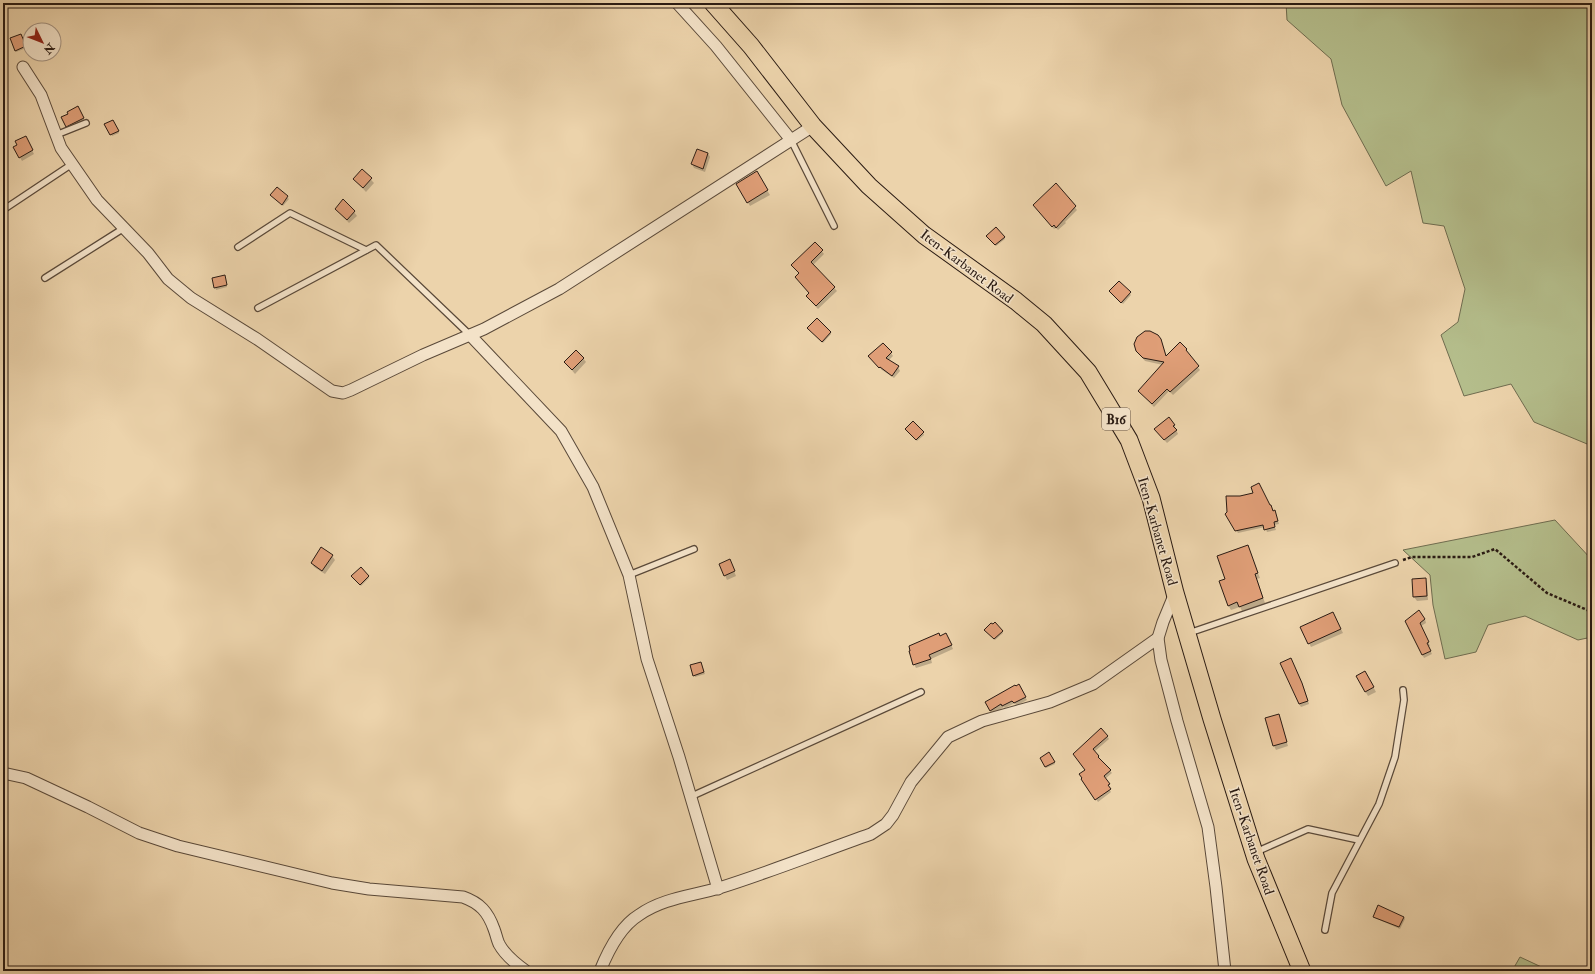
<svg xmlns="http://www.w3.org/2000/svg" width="1595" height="974" font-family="'IM FELL Double Pica',serif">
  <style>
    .green { fill: #b4bd8b; stroke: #6f6c4f }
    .shadow { fill: #0003 }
    .building { fill: #df9e77; stroke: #2a1b13 }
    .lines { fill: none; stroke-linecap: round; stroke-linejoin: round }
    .service-casing { stroke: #5a4939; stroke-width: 8 }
    .minor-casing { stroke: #5a4939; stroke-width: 13 }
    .primary-casing { stroke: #2a1b13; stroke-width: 19 }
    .path { stroke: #2a1b13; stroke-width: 2.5; stroke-dasharray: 3 2; stroke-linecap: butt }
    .service { stroke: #f3e2c8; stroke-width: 5.5 }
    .minor { stroke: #f3e2c8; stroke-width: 11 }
    .primary { stroke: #ecd3ab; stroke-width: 17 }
    .labels { text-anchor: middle; stroke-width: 3; stroke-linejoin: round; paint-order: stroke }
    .shield { fill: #f3e2c8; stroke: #665749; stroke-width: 1 }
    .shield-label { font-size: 13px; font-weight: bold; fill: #2a1b13 }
    .street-label { font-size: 14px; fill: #2a1b13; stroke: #f3e2c8 }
  </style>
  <rect width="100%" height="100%" fill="#ecd3ab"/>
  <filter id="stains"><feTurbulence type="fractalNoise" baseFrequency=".005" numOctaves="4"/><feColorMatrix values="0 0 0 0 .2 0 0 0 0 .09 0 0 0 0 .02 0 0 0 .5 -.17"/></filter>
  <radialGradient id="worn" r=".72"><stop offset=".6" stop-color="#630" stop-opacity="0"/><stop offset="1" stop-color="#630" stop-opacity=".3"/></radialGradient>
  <!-- green -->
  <g class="green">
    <polygon points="1286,3 1592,3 1592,446 1534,422 1511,384 1464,396 1441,335 1458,322 1465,289 1444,226 1423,223 1411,171 1386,186 1342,105 1331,59 1287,20"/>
    <polygon points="1555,520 1592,560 1592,637 1578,640 1525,616 1488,625 1476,652 1445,659 1433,605 1430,575 1403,550"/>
    <polygon points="1520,957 1550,971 1512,971"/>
  </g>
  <!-- shadow -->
  <g class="shadow">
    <polygon points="22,37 26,48 16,52 15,50"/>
    <polygon points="77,107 85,122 69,130 63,118"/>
    <polygon points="112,121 119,133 112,136 106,124"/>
    <polygon points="25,137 34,154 22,161 14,147 19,145"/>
    <polygon points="708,153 710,157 705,172 694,168 692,164"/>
    <polygon points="362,170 374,183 366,192 354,179"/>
    <polygon points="756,172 770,195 750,206 737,184"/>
    <polygon points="1056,185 1077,210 1065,222 1066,223 1058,230 1056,228 1054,229 1034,205"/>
    <polygon points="277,188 289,199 283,206 271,195"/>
    <polygon points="336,209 354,212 357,216 349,223"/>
    <polygon points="1004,237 1005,239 996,246 989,238"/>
    <polygon points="815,243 824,254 813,265 837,291 818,309 809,299 810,294 796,277 800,274"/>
    <polygon points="225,278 227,287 216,290 213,279"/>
    <polygon points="1119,282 1131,295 1123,304 1112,293"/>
    <polygon points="809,329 830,332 831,334 823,343"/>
    <polygon points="1160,339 1167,357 1186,349 1188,353 1187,354 1200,370 1173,395 1169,391 1154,407 1139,391 1163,365 1145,361 1137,351"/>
    <polygon points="891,353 893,356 889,360 898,367 900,371 894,378 882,370 872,360"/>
    <polygon points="583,358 586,362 575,374 565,362"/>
    <polygon points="1174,425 1178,434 1167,443 1158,433"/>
    <polygon points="906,429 923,433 924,435 917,441"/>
    <polygon points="1271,506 1276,514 1279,524 1274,525 1276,530 1267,532 1265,527 1238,533 1226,514"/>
    <polygon points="1247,546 1260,578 1257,579 1265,603 1242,611 1240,607 1231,610 1228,605"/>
    <polygon points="332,556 335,560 325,574 314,567 312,563"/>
    <polygon points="720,564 731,564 736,576 727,580"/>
    <polygon points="368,576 369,578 361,586 354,578"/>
    <polygon points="1425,579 1427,583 1428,600 1417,601 1414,597"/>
    <polygon points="1333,613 1343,633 1311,647 1309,643"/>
    <polygon points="1425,619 1426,623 1421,626 1430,646 1428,646 1432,654 1424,658 1406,621"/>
    <polygon points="986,631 1002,631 1003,633 995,640"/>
    <polygon points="940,637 948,638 953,649 931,659 932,663 916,668 914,664"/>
    <polygon points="1293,663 1304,688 1309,704 1301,707 1299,704"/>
    <polygon points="702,665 705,674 695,677 694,675"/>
    <polygon points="1365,672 1376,692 1368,696 1357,677"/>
    <polygon points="1019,686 1027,700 1016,706 1015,703 1005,708 1004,707 992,714 986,702"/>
    <polygon points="1279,716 1288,746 1276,750 1274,746"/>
    <polygon points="1107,736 1109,739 1094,752 1112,773 1105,779 1110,788 1109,789 1111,792 1098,802 1084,782 1086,770 1076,757"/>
    <polygon points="1049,753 1055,764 1046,768 1041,758"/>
    <polygon points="1374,917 1404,917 1405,919 1400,929 1375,918"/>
  </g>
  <!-- building -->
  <g class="building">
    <polygon points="21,34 26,46 15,51 10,38"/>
    <polygon points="78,106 84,118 66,127 61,117 68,114 67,112"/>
    <polygon points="113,120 119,131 110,135 104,124"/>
    <polygon points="26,136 33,150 19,158 13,147 17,145 15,141"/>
    <polygon points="697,149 708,153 703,169 691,164"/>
    <polygon points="362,169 372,178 363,188 353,179"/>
    <polygon points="757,171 768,190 747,203 736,184"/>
    <polygon points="1056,183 1076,206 1056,228 1054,225 1052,227 1033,205"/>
    <polygon points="277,187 288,196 282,205 270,195"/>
    <polygon points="343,199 355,211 347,220 335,209"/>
    <polygon points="996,227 1005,237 995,245 986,236"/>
    <polygon points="815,242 823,250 811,262 835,287 816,306 806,296 809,293 795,277 799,273 791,265"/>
    <polygon points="225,275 227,285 214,288 212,278"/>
    <polygon points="1119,281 1131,292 1121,303 1109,291"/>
    <polygon points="817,318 831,332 822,342 807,328"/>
    <polygon points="1145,331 1150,331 1158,335 1161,339 1166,356 1180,342 1187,349 1186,350 1199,366 1170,392 1167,389 1152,404 1138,391 1164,362 1143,358 1136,351 1134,344 1137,337"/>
    <polygon points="883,343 892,352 886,358 899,366 892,376 880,367 879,368 868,356"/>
    <polygon points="576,350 584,358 572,370 564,362"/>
    <polygon points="1169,417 1175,425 1173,426 1177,430 1164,440 1154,429"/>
    <polygon points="913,421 924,432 916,440 905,429"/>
    <polygon points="1259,483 1270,505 1271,505 1273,511 1275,510 1278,521 1274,522 1275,527 1264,530 1263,525 1235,531 1225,514 1227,512 1226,496 1240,496 1253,493 1251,487"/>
    <polygon points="1248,545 1258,573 1255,574 1263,598 1239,607 1237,602 1228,606 1219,581 1225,579 1217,556"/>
    <polygon points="321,547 333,555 322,571 311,563"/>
    <polygon points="730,559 735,571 724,576 719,564"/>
    <polygon points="361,567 369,576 360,585 351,576"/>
    <polygon points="1426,578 1427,596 1413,597 1412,579"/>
    <polygon points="1419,610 1425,619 1420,623 1429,642 1427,643 1431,651 1422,655 1405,621"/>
    <polygon points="1333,612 1341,629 1308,644 1300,627"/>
    <polygon points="995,622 1003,631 994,639 984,630 991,623 993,624"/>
    <polygon points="939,633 940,636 946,633 952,645 929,655 931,659 913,665 909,651 910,651 909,646"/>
    <polygon points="1291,658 1302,683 1308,701 1299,704 1280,663"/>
    <polygon points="701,662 704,672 693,676 690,665"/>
    <polygon points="1365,671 1374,687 1365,692 1356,676"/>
    <polygon points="1019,684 1026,697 1014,703 1012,701 1002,706 1001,704 990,711 985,702 1015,685 1016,686"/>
    <polygon points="1279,714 1287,742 1273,746 1265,718"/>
    <polygon points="1101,728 1108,736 1093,749 1099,756 1098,757 1111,770 1104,776 1110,784 1108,785 1111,789 1095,800 1081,779 1082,778 1079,774 1085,770 1073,754"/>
    <polygon points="1049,752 1055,762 1045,767 1040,758"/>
    <polygon points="1378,905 1404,917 1399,927 1373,917"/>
  </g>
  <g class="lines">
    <!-- service casing -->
    <g class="service-casing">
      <g id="service">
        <polyline points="56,135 86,123"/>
        <polyline points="791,140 834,226"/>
        <polyline points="3,210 72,164"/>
        <polyline points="238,247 290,213 366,250"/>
        <polyline points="45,278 124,228"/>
        <polyline points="258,308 376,245 470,335"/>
        <polyline points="629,575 694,549"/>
        <polyline points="1189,633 1395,563"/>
        <polyline points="690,797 921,692"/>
        <polyline points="1256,852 1308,829 1359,840"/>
        <polyline points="1325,930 1332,893 1379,804 1395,757 1404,700 1403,690"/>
      </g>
    </g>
    <!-- minor casing -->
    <g class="minor-casing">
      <g id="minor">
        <polyline points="677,3 716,46 791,140"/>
        <polyline points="23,67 41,95 61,148 97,200 148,253 168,279 191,298 257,339 332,391 343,393 351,390 423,355 484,329 559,289 813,126"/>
        <polyline points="470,335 561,431 593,487 629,575 647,659 679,757 718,889"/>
        <polyline points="1175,593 1163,622 1158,638 1161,660 1177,721 1208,827 1216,887 1225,971"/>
        <path d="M 3,773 L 26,778 L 88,807 L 139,833 L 178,846 L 332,883 L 369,889 L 463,897 C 480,903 488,912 494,929 C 496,934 497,940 499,944 C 505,955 516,964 526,971"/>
        <path d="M 600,971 C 608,951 621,926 639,915 C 663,898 692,896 719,888 C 770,872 820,852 871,834 L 886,824 L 893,815 L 911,782 L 948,737 L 982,721 L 1050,702 L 1093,684 L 1158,638"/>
      </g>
    </g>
    <!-- primary casing -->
    <g class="primary-casing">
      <polyline id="primary" points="713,3 751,46 813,126 869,186 924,235 1016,301 1044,324 1088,372 1108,405 1129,440 1151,498 1175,593 1212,719 1256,859 1302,971"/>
    </g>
    <!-- path -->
    <polyline class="path" points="1403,560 1412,557 1472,557 1495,549 1547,593 1592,612"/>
    <!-- service -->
    <use href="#service" class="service"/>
    <!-- minor -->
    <use href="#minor" class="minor"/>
    <!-- primary -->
    <use href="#primary" class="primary"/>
  </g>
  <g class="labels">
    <!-- shield labels -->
    <rect class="shield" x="1102" y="408" width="28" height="22" rx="3"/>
    <g class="shield-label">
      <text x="1116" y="424">B16</text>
    </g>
    <!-- street labels -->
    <g class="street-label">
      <text transform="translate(967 266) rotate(37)" y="5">Iten-Karbanet Road</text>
      <text transform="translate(1158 531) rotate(74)" y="5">Iten-Karbanet Road</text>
      <text transform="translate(1252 841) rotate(71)" y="5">Iten-Karbanet Road</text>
    </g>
  </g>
  <!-- margin -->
  <rect width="1595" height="974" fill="none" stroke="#ecd3ab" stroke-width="16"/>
  <rect x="4" y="4" width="1587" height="966" fill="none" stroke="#2a1b13" stroke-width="2"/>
  <rect x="8" y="8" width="1579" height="958" fill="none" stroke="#2a1b13"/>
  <!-- north arrow -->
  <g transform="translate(42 42) rotate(133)"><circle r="19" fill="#f3e2c8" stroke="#a39280"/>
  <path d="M0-3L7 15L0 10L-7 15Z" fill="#8f2418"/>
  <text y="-6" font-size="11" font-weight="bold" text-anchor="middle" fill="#2a1b13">N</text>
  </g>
  <rect width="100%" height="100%" filter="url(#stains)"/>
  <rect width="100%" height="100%" fill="url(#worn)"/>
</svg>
